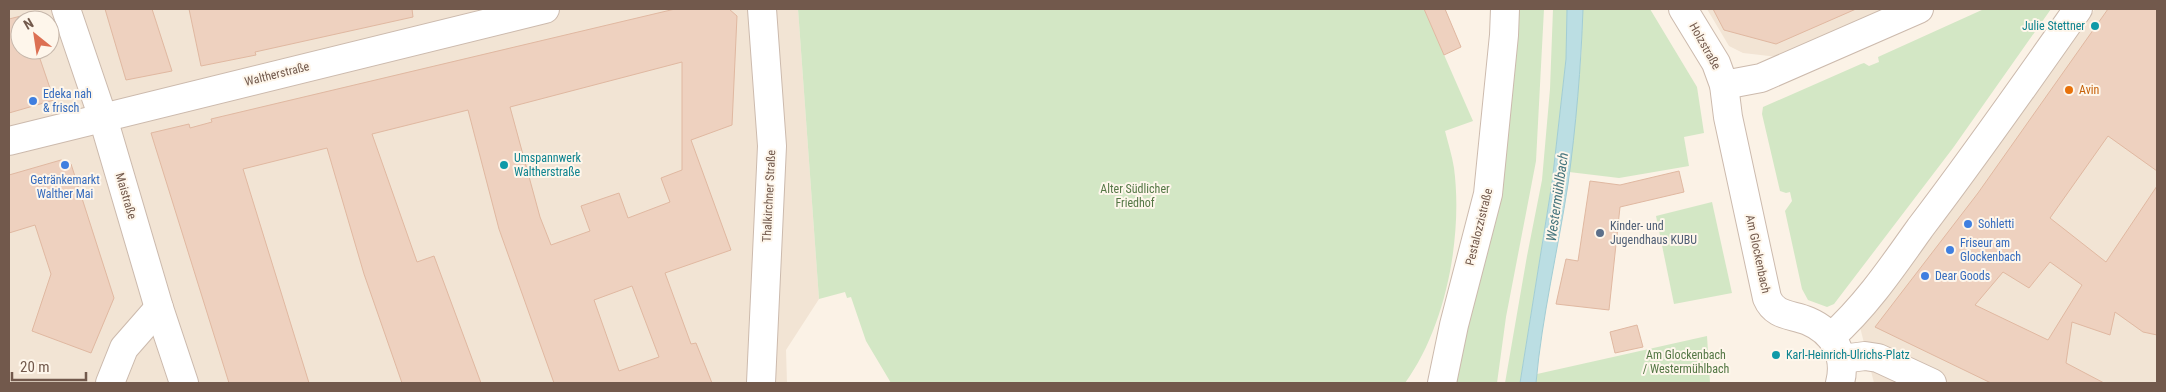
<svg xmlns="http://www.w3.org/2000/svg" width="2166" height="392" font-family="'Roboto Condensed',sans-serif">
  <style>
    .residential { fill: #f2e4d4; fill-rule: evenodd }
    .green { fill: #d3e7c5 }
    .water { fill: #bbdee3; stroke: #a2cdd4 }
    .building { fill: #eed1bf; stroke: #e0b8a1; fill-rule: evenodd }
    .lines { fill: none; stroke-linecap: round; stroke-linejoin: round }
    .minor-casing { stroke: #ccbaad; stroke-width: 30 }
    .minor { stroke: #fff; stroke-width: 28 }
    .culture-dot { fill: #0f9aa8; stroke: #fef6eb; stroke-width: 2 }
    .food-dot { fill: #e8710a; stroke: #fef6eb; stroke-width: 2 }
    .shop-dot { fill: #3f7fe0; stroke: #fef6eb; stroke-width: 2 }
    .service-dot { fill: #5c6f8a; stroke: #fef6eb; stroke-width: 2 }
    .labels { text-anchor: middle; stroke-width: 4; stroke-linejoin: round; paint-order: stroke }
    .culture-label { font-size: 12px; fill: #0d838f; stroke: #fef6eb; text-anchor: start }
    .street-label { font-size: 12px; fill: #72594c; stroke: #fef6eb }
    .food-label { font-size: 12px; fill: #c56008; stroke: #fef6eb; text-anchor: start }
    .shop-label { font-size: 12px; fill: #366cbe; stroke: #fef6eb; text-anchor: start }
    .park-label { font-size: 12px; fill: #547745; stroke: #fef6eb }
    .service-label { font-size: 12px; fill: #4e5e75; stroke: #fef6eb; text-anchor: start }
    .water-label { font-size: 14px; font-style: italic; fill: #44747d; stroke: #fef6eb }
  </style>
  <rect width="100%" height="100%" fill="#fbf2e6"/>
  <!-- residential -->
  <g class="residential">
    <path d="M 9,9 L 798,9 L 819,299 L 786,350 L 787,383 L 9,383 ZM 20,20 L 50,20 L 50,50 L 20,50 Z"/>
    <polygon points="1707,9 1884,9 1778,57 1743,53 1729,46"/>
    <polygon points="2095,9 2157,9 2157,383 1874,383 1860,327"/>
  </g>
  <!-- green -->
  <g class="green">
    <path d="M 798,9 L 1424,9 L 1473,121 L 1445,131 C 1448,143 1452,155 1454,168 C 1463,236 1446,327 1405,383 L 891,383 L 866,341 L 851,297 L 847,298 L 845,292 L 819,299 Z"/>
    <polygon points="1507,9 1544,9 1536,161 1506,317 1497,383 1451,383"/>
    <polygon points="1553,9 1567,9 1566,59 1552,183 1520,383 1505,383 1527,256 1542,180 1550,89"/>
    <polygon points="1583,9 1650,9 1697,87 1704,133 1684,137 1689,166 1619,178 1569,172 1581,59"/>
    <polygon points="1984,9 2051,9 1953,148 1834,304 1827,307 1808,300 1802,289 1785,211 1792,201 1790,192 1786,193 1780,191 1762,114 1763,107 1861,64 1864,63 1869,66 1879,62 1878,57"/>
    <polygon points="1712,202 1732,293 1674,304 1656,216"/>
    <polygon points="1707,336 1710,383 1536,383 1537,374"/>
  </g>
  <!-- water -->
  <path class="water" d="M 1567,9 L 1583,9 C 1581,67 1576,126 1568,184 C 1558,250 1542,316 1536,383 L 1520,383 L 1552,183 L 1566,59 Z"/>
  <!-- building -->
  <g class="building">
    <polygon points="105,9 152,9 172,71 126,80"/>
    <polygon points="189,9 412,9 413,17 255,52 256,55 201,66"/>
    <path d="M 675,9 L 729,9 L 737,16 L 732,125 L 691,140 L 731,250 L 665,273 L 691,344 L 696,343 L 712,383 L 554,383 L 499,229 L 468,110 L 372,134 L 417,262 L 434,256 L 481,383 L 402,383 L 364,274 L 327,148 L 243,169 L 309,383 L 229,383 L 151,133 L 189,124 L 190,128 L 212,122 L 211,119 ZM 682,62 L 682,170 L 661,178 L 670,202 L 628,218 L 619,193 L 581,206 L 590,231 L 551,245 L 540,217 L 510,107 ZM 632,286 L 659,357 L 619,371 L 594,300 Z"/>
    <polygon points="1424,9 1445,9 1461,47 1444,55"/>
    <polygon points="1713,9 1856,9 1776,44 1724,30"/>
    <path d="M 2108,9 L 2157,9 L 2157,171 L 2108,136 L 2050,218 L 2106,262 L 2157,186 L 2157,335 L 2143,332 L 2115,312 L 2110,335 L 2072,322 L 2066,363 L 2104,383 L 1991,383 L 1875,327 L 1978,193 ZM 2050,262 L 2082,285 L 2048,340 L 1975,305 L 2003,272 L 2029,288 Z"/>
    <polygon points="25,15 27,20 20,20 20,50 37,50 54,100 9,113 9,19"/>
    <polygon points="61,160 71,164 114,298 91,353 32,331 51,274 35,225 9,233 9,175"/>
    <polygon points="1679,171 1684,192 1620,207 1609,310 1556,304 1566,259 1578,261 1590,181 1620,185"/>
    <polygon points="1637,325 1643,347 1615,353 1610,332"/>
  </g>
  <g class="lines">
    <!-- minor casing -->
    <g class="minor-casing">
      <g id="minor">
        <polyline points="66,9 103,118 159,308 184,383"/>
        <path d="M 1683,9 L 1716,63 L 1724,85 L 1728,117 L 1767,298 C 1775,317 1792,314 1808,321 C 1834,332 1847,356 1840,383"/>
        <polyline points="1724,85 1761,78 1919,9"/>
        <polyline points="9,141 545,9"/>
        <path d="M 1831,337 C 1866,306 1893,266 1920,228 C 1975,156 2026,83 2078,9"/>
        <polyline points="1842,359 1865,356 1878,358 1932,383"/>
        <polyline points="110,383 124,348 159,308"/>
        <polyline points="761,383 772,146 762,9"/>
        <polyline points="1442,383 1454,325 1488,194 1504,35 1505,9"/>
      </g>
    </g>
    <!-- minor -->
    <use href="#minor" class="minor"/>
  </g>
  <!-- markers -->
  <g class="culture-dot">
    <circle cx="2095" cy="26" r="5"/>
    <circle cx="504" cy="165" r="5"/>
    <circle cx="1776" cy="355" r="5"/>
  </g>
  <circle class="food-dot" cx="2069" cy="90" r="5"/>
  <g class="shop-dot">
    <circle cx="33" cy="101" r="5"/>
    <circle cx="65" cy="165" r="5"/>
    <circle cx="1968" cy="224" r="5"/>
    <circle cx="1950" cy="250" r="5"/>
    <circle cx="1925" cy="276" r="5"/>
  </g>
  <circle class="service-dot" cx="1600" cy="233" r="5"/>
  <g class="labels">
    <!-- culture labels -->
    <g class="culture-label">
      <text x="2085" y="30" text-anchor="end">Julie Stettner</text>
      <text x="514" y="162">Umspannwerk<tspan x="514" dy="14">Waltherstraße</tspan></text>
      <text x="1786" y="359">Karl-Heinrich-Ulrichs-Platz</text>
    </g>
    <!-- street labels -->
    <g class="street-label">
      <text transform="translate(1705 46) rotate(61)" y="4">Holzstraße</text>
      <text transform="translate(277 74) rotate(-14)" y="4">Waltherstraße</text>
      <text transform="translate(126 196) rotate(74)" y="4">Maistraße</text>
      <text transform="translate(769 196) rotate(-87)" y="4">Thalkirchner Straße</text>
      <text transform="translate(1479 227) rotate(-76)" y="4">Pestalozzistraße</text>
      <text transform="translate(1758 254) rotate(78)" y="4">Am Glockenbach</text>
    </g>
    <!-- food labels -->
    <g class="food-label">
      <text x="2079" y="94">Avin</text>
    </g>
    <!-- shop labels -->
    <g class="shop-label">
      <text x="43" y="98">Edeka nah<tspan x="43" dy="14">&amp; frisch</tspan></text>
      <text x="65" y="184" text-anchor="middle">Getränkemarkt<tspan x="65" dy="14">Walther Mai</tspan></text>
      <text x="1978" y="228">Sohletti</text>
      <text x="1960" y="247">Friseur am<tspan x="1960" dy="14">Glockenbach</tspan></text>
      <text x="1935" y="280">Dear Goods</text>
    </g>
    <!-- park labels -->
    <g class="park-label">
      <text x="1135" y="193">Alter Südlicher<tspan x="1135" dy="14">Friedhof</tspan></text>
      <text x="1686" y="359">Am Glockenbach<tspan x="1686" dy="14">/ Westermühlbach</tspan></text>
    </g>
    <!-- service labels -->
    <g class="service-label">
      <text x="1610" y="230">Kinder- und<tspan x="1610" dy="14">Jugendhaus KUBU</tspan></text>
    </g>
    <!-- water labels -->
    <g class="water-label">
      <text transform="translate(1557 197) rotate(-82)" y="5">Westermühlbach</text>
    </g>
  </g>
  <!-- border -->
  <rect width="2166" height="392" fill="none" stroke="#72594c" stroke-width="20"/>
  <!-- north arrow -->
  <g transform="translate(35 35) rotate(330)"><circle r="24" fill="#fef6eb" stroke="#c6b7ab"/>
  <path d="M0-4L9 19L0 12L-9 19Z" fill="#dc7053"/>
  <text y="-8" font-size="14" font-weight="bold" text-anchor="middle" fill="#72594c">N</text>
  </g>
  <!-- scale -->
  <path d="M12 372v8h74v-8" fill="none" stroke="#72594c" stroke-width="2.5"/>
  <text x="20" y="372" font-size="15" fill="#72594c" stroke="#fef6eb" stroke-width="4" paint-order="stroke">20 m</text>
</svg>
